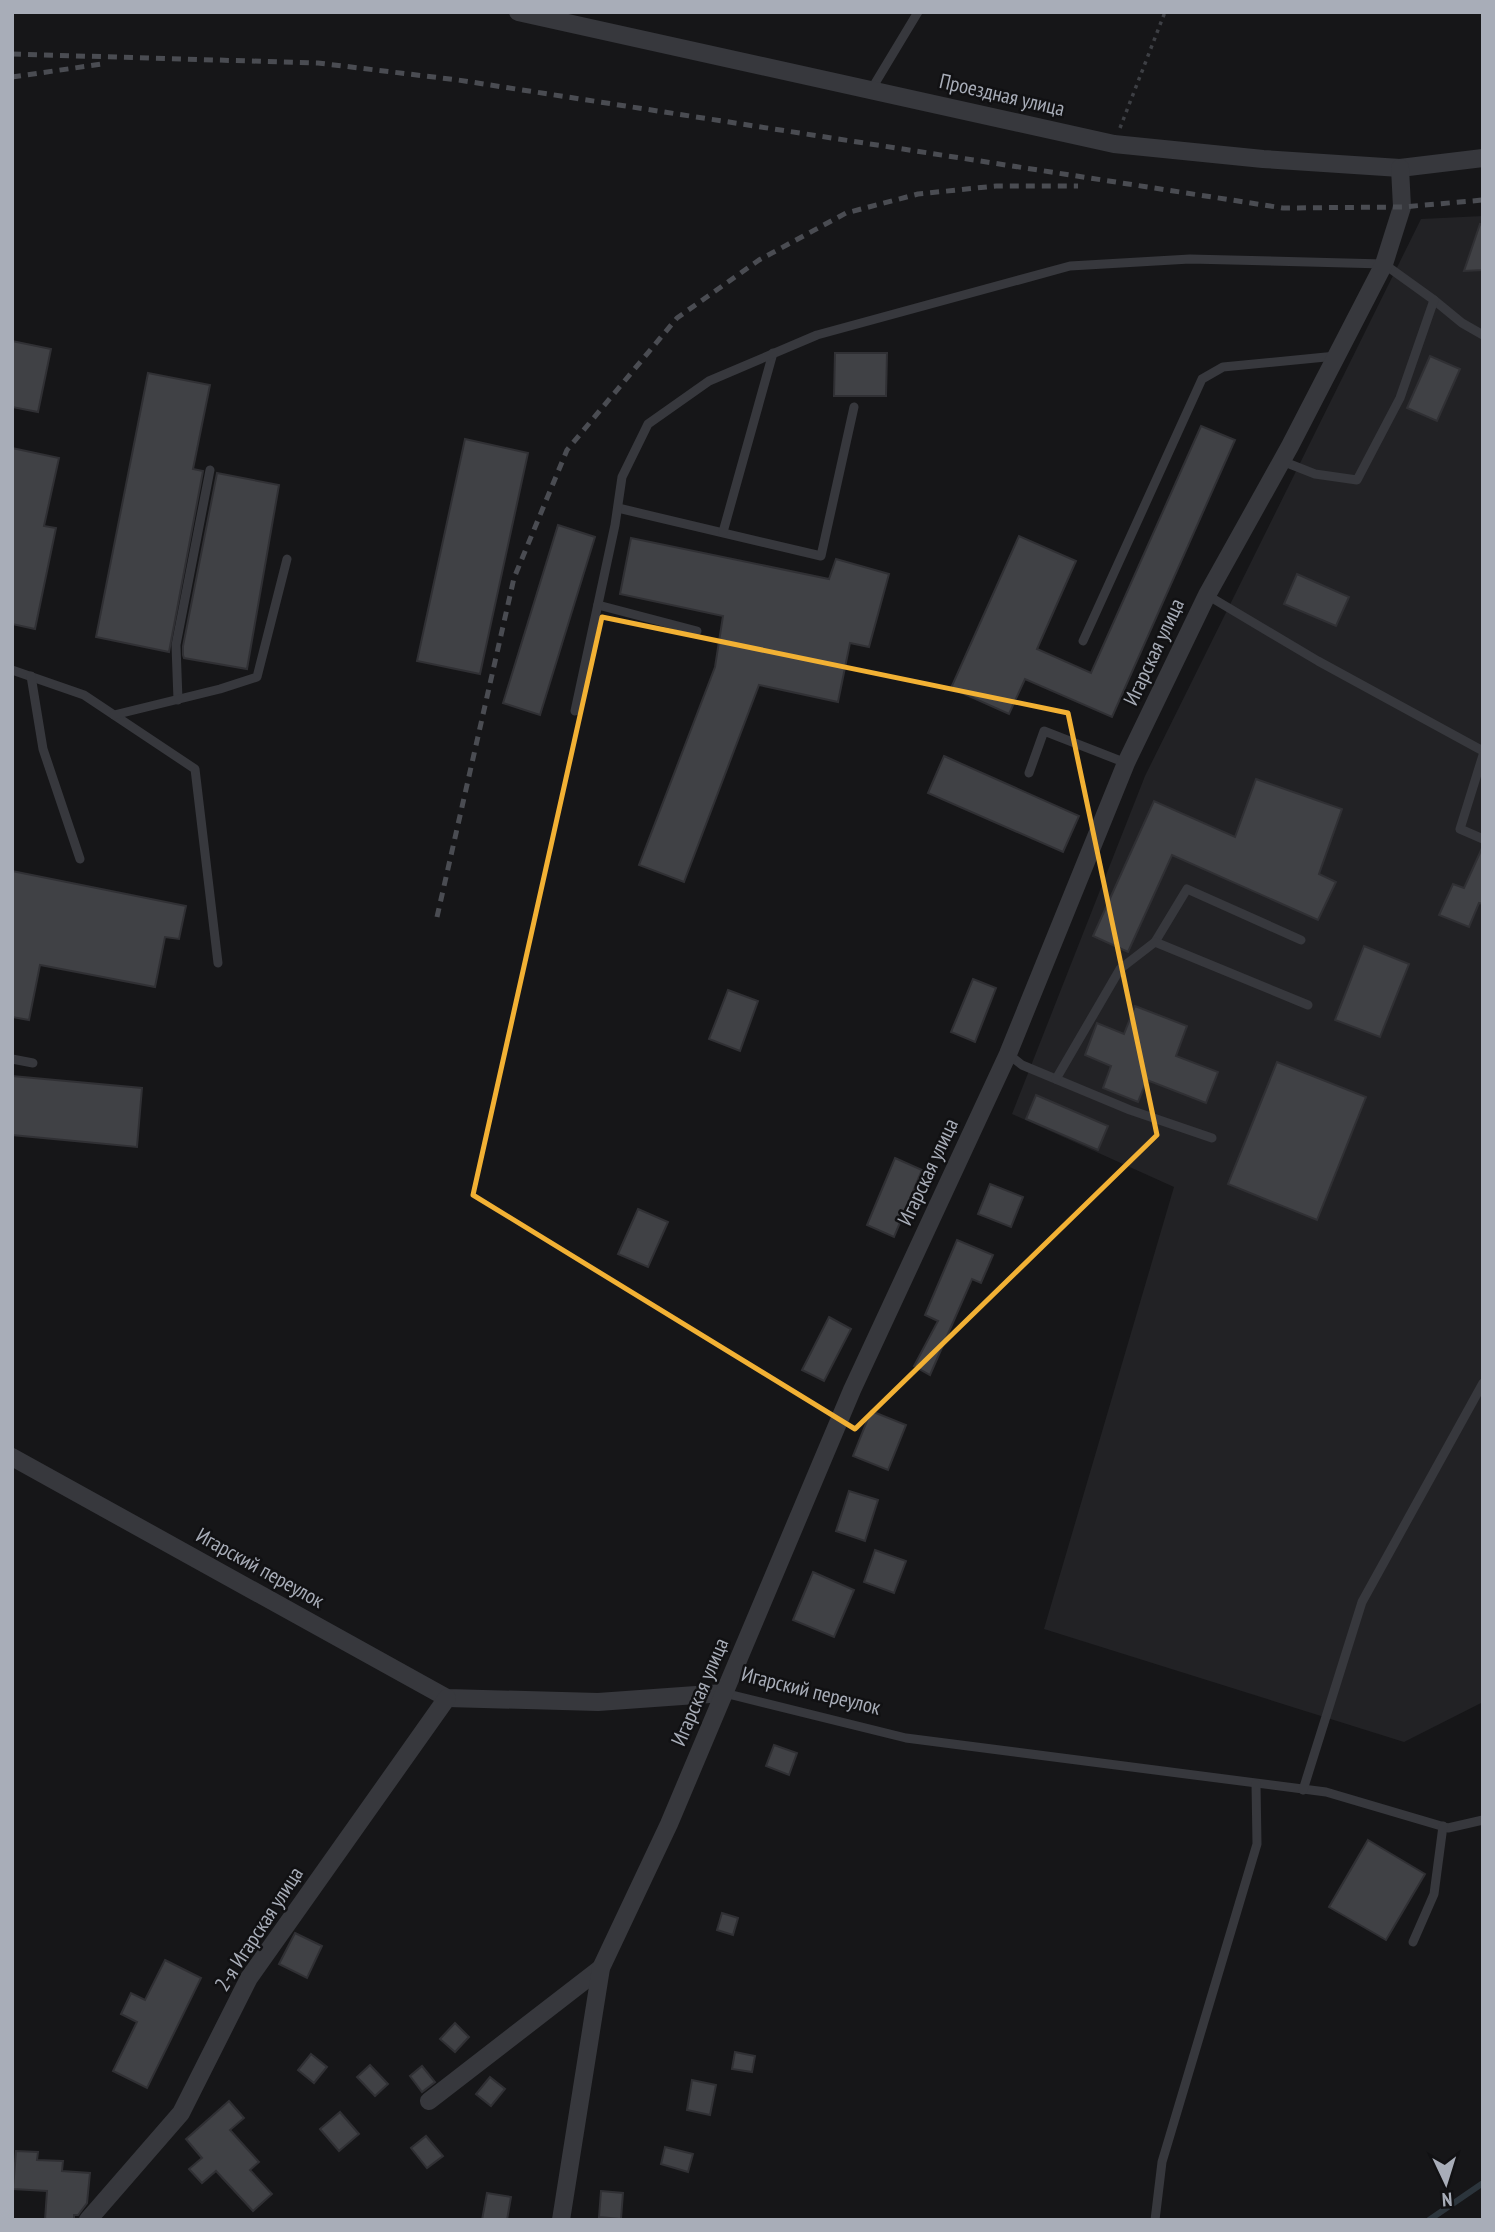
<svg xmlns="http://www.w3.org/2000/svg" width="1495" height="2232" font-family="'PT Sans Narrow',sans-serif">
  <style>
    .built { fill: #222225 }
    .lines { fill: none; stroke-linecap: round; stroke-linejoin: round }
    .stream { stroke: #2c353c; stroke-width: 6 }
    .building { fill: #404145; stroke: #303034; stroke-width: 2 }
    .path { stroke: #3d3f44; stroke-width: 3.5; stroke-dasharray: 3.5 5; stroke-linecap: butt }
    .service { stroke: #37383d; stroke-width: 9 }
    .minor { stroke: #37383d; stroke-width: 18 }
    .rail { stroke: #4a4c52; stroke-width: 5; stroke-dasharray: 9 7; stroke-linecap: butt }
    .marked { fill: none; stroke: #f2b134; stroke-width: 5; stroke-linejoin: round }
    .labels { text-anchor: middle; stroke-width: 5; stroke-linejoin: round; paint-order: stroke }
    .street-label { font-size: 21px; fill: #a8adb8; stroke: #111113 }
  </style>
  <rect width="100%" height="100%" fill="#161618"/>
  <!-- built -->
  <polygon class="built" points="1483,216 1483,1702 1404,1742 1044,1629 1174,1187 1012,1114 1145,776 1421,219"/>
  <g class="lines">
    <!-- stream -->
    <polyline class="stream" points="1429,2220 1483,2183"/>
  </g>
  <!-- building -->
  <g class="building">
    <polygon points="1480,224 1483,225 1483,270 1464,271"/>
    <polygon points="12,341 51,349 38,412 12,407"/>
    <polygon points="835,353 887,353 886,396 834,396"/>
    <polygon points="1430,356 1460,369 1437,421 1407,408"/>
    <polygon points="148,373 210,385 193,469 203,471 169,652 96,637"/>
    <polygon points="1201,426 1235,440 1112,717 1025,679 1009,714 951,688 1019,536 1076,561 1037,649 1091,673"/>
    <polygon points="465,439 528,453 480,674 417,661"/>
    <polygon points="12,448 59,458 44,526 56,528 35,629 12,624"/>
    <polygon points="217,473 279,485 247,669 184,658 183,655 183,646"/>
    <polygon points="558,525 595,537 540,715 503,703"/>
    <polygon points="631,538 829,579 836,559 889,574 869,647 850,643 838,702 759,685 684,882 639,865 715,667 723,616 620,594"/>
    <polygon points="1297,574 1349,597 1336,626 1284,604"/>
    <polygon points="944,756 1079,816 1063,852 928,793"/>
    <polygon points="1256,779 1342,809 1319,874 1336,882 1318,920 1172,855 1128,952 1093,936 1154,801 1235,837"/>
    <polygon points="1483,846 1483,904 1479,903 1469,927 1439,915 1453,884 1464,888"/>
    <polygon points="12,871 186,906 179,939 165,937 155,987 40,965 29,1020 12,1017"/>
    <polygon points="1364,946 1409,964 1380,1037 1335,1020"/>
    <polygon points="973,979 996,988 975,1042 951,1032"/>
    <polygon points="728,990 758,1001 740,1051 709,1039"/>
    <polygon points="1135,1006 1187,1026 1176,1056 1218,1072 1206,1103 1147,1080 1138,1102 1103,1088 1111,1066 1085,1055 1097,1023 1124,1034"/>
    <polygon points="1277,1062 1366,1097 1317,1220 1228,1184"/>
    <polygon points="12,1076 142,1088 137,1147 12,1135"/>
    <polygon points="1036,1095 1108,1126 1098,1150 1026,1119"/>
    <polygon points="895,1158 922,1170 894,1237 867,1225"/>
    <polygon points="990,1184 1023,1197 1011,1227 978,1214"/>
    <polygon points="638,1209 668,1222 648,1267 618,1254"/>
    <polygon points="957,1240 993,1255 981,1283 972,1279 930,1375 914,1366 938,1321 925,1315"/>
    <polygon points="829,1317 851,1329 824,1381 802,1370"/>
    <polygon points="871,1411 906,1425 888,1470 853,1456"/>
    <polygon points="849,1491 878,1500 865,1541 836,1531"/>
    <polygon points="875,1550 906,1561 894,1593 864,1582"/>
    <polygon points="813,1572 854,1590 834,1637 793,1620"/>
    <polygon points="774,1745 797,1753 789,1775 766,1766"/>
    <polygon points="1368,1840 1425,1874 1386,1940 1329,1907"/>
    <polygon points="722,1913 738,1918 733,1935 717,1930"/>
    <polygon points="295,1933 322,1946 307,1978 279,1964"/>
    <polygon points="165,1960 201,1978 147,2088 113,2071 137,2022 121,2014 131,1993 145,2000"/>
    <polygon points="455,2023 469,2037 455,2052 440,2039"/>
    <polygon points="735,2052 755,2056 752,2072 732,2069"/>
    <polygon points="311,2054 327,2067 314,2083 298,2070"/>
    <polygon points="370,2065 388,2084 375,2096 357,2077"/>
    <polygon points="422,2066 435,2082 422,2092 410,2076"/>
    <polygon points="490,2077 505,2089 491,2106 476,2094"/>
    <polygon points="692,2080 716,2085 710,2115 687,2110"/>
    <polygon points="229,2101 244,2118 230,2130 259,2162 250,2170 272,2194 253,2211 216,2171 202,2183 189,2169 202,2158 186,2139"/>
    <polygon points="340,2112 359,2134 339,2151 320,2129"/>
    <polygon points="426,2136 443,2156 427,2168 411,2148"/>
    <polygon points="665,2147 693,2154 688,2172 661,2164"/>
    <polygon points="16,2151 38,2152 37,2160 63,2161 62,2171 90,2173 87,2203 78,2215 74,2215 74,2220 45,2220 47,2191 13,2189"/>
    <polygon points="601,2191 623,2193 621,2219 599,2217"/>
    <polygon points="487,2193 511,2197 507,2220 482,2220"/>
  </g>
  <g class="lines">
    <!-- path -->
    <polyline class="path" points="1120,128 1165,12"/>
    <!-- service -->
    <g class="service">
      <polyline points="871,90 918,12"/>
      <polyline points="1434,300 1462,323 1483,335"/>
      <polyline points="618,508 821,556 854,407"/>
      <polyline points="723,532 773,353"/>
      <polyline points="1207,595 1318,661 1483,751"/>
      <polyline points="598,605 697,631"/>
      <polyline points="1083,641 1202,379 1223,367 1336,356"/>
      <polyline points="12,670 84,695 195,769 218,963"/>
      <polyline points="31,676 43,749 80,859"/>
      <polyline points="178,700 176,645 210,470"/>
      <polyline points="575,711 615,525 622,477 648,424 709,381 817,335 1070,266 1190,259 1384,264 1434,300 1400,398 1357,480 1315,474 1282,461"/>
      <polyline points="114,715 220,689 257,677 287,559"/>
      <polyline points="1483,755 1460,829 1483,839"/>
      <polyline points="1029,773 1044,731 1126,763"/>
      <polyline points="1155,942 1187,889 1301,940"/>
      <polyline points="1008,1054 1022,1065 1130,1110 1212,1138"/>
      <polyline points="12,1059 33,1063"/>
      <polyline points="1056,1079 1120,969 1155,942 1308,1005"/>
      <polyline points="724,1693 906,1738 1326,1792 1448,1828 1483,1820"/>
      <polyline points="1303,1790 1362,1602 1483,1383"/>
      <polyline points="1413,1942 1434,1894 1443,1826"/>
      <polyline points="1155,2220 1162,2162 1257,1844 1256,1784"/>
    </g>
    <!-- minor -->
    <g class="minor">
      <polyline points="518,12 1114,144 1263,159 1400,168 1483,158"/>
      <polyline points="12,1457 447,1698 598,1702 724,1693"/>
      <polyline points="429,2101 601,1968"/>
      <polyline points="88,2220 181,2113 249,1978 447,1698"/>
      <polyline points="561,2220 601,1968 669,1824 852,1390 1008,1054 1126,763 1207,595 1290,446 1384,264 1402,207 1400,168"/>
    </g>
    <!-- rail -->
    <g class="rail">
      <polyline points="12,54 318,63 458,80 1283,208 1402,207 1483,200"/>
      <polyline points="12,77 102,64"/>
      <polyline points="437,917 514,578 567,450 677,318 759,260 846,213 918,194 996,186 1078,186"/>
    </g>
  </g>
  <!-- marked area -->
  <path class="marked" d="M 602,617 L 1068,713 L 1157,1135 L 855,1429 L 473,1195 Z"/>
  <g class="labels">
    <!-- street labels -->
    <g class="street-label">
      <text transform="translate(1002 95) rotate(13)" y="7">Проездная улица</text>
      <text transform="translate(1154 652) rotate(-65)" y="7">Игарская улица</text>
      <text transform="translate(928 1172) rotate(-65)" y="7">Игарская улица</text>
      <text transform="translate(260 1568) rotate(29)" y="7">Игарский переулок</text>
      <text transform="translate(811 1691) rotate(14)" y="7">Игарский переулок</text>
      <text transform="translate(700 1692) rotate(-67)" y="7">Игарская улица</text>
      <text transform="translate(259 1929) rotate(-57)" y="7">2-я Игарская улица</text>
    </g>
  </g>
  <!-- border -->
  <rect width="1495" height="2232" fill="none" stroke="#a8adb8" stroke-width="28"/>
  <!-- north arrow -->
  <g transform="translate(1446 2183) rotate(176)" stroke="#111113" stroke-width="5" paint-order="stroke">
  <path d="M0-5L12 26L0 18L-12 26Z" fill="#a8adb8"/>
  <text y="-10" font-size="19" font-weight="bold" text-anchor="middle" fill="#a8adb8">N</text>
  </g>
</svg>
